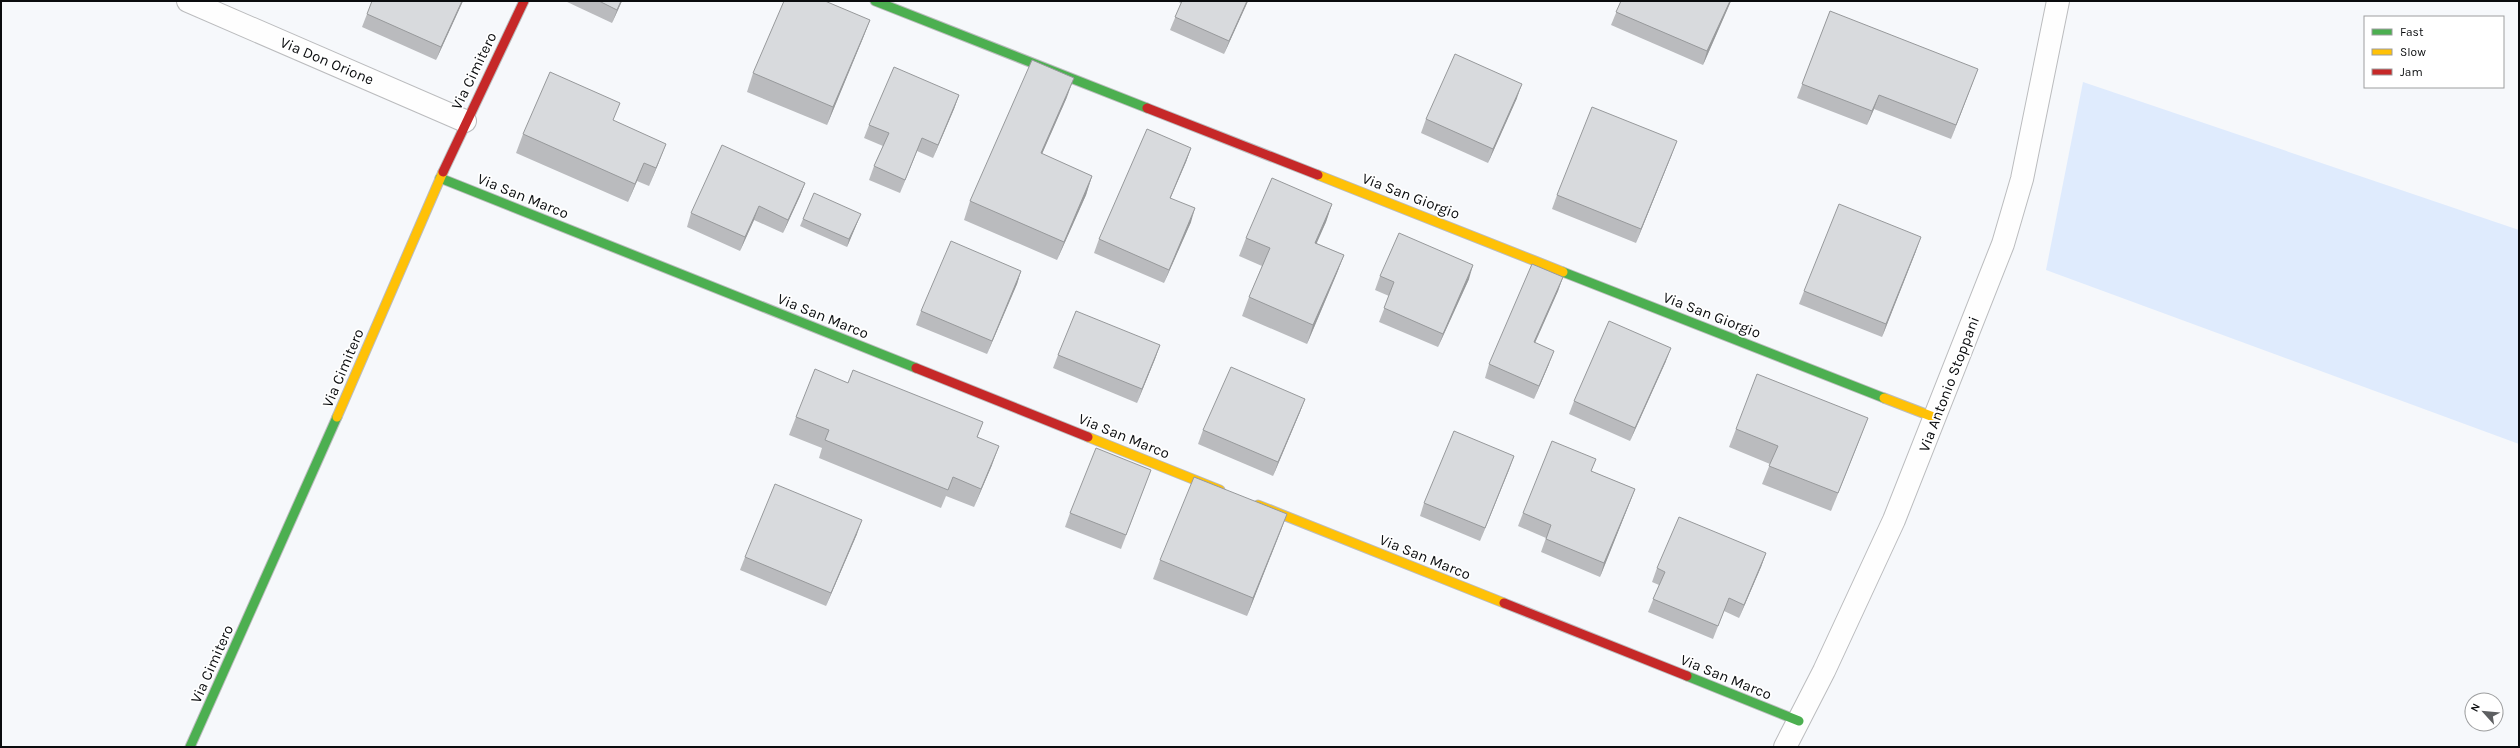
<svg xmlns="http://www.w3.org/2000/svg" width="2520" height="748" font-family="Karla,sans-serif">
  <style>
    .green { fill: #dfebfd }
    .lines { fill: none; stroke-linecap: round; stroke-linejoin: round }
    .street-casing { stroke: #bbbcbe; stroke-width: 24 }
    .fast-casing { stroke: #bbbcbe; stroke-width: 11 }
    .slow-casing { stroke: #bbbcbe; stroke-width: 11 }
    .jam-casing { stroke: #bbbcbe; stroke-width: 11 }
    .street { stroke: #fefefe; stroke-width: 22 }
    .fast { stroke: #4caf50; stroke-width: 9 }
    .slow { stroke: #ffc107; stroke-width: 9 }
    .jam { stroke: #c62828; stroke-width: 9 }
    .wall { fill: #babbbe }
    .shaded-wall { fill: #97999b }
    .building { fill: #d8dadd; stroke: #97999b }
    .labels { text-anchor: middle; stroke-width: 3.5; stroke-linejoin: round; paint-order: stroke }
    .street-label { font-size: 15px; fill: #0a0c0e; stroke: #fff }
  </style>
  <rect width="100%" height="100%" fill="#f6f8fb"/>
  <!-- green -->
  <polygon class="green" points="2083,82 2519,230 2519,444 2046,270"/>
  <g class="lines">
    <!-- street casing -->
    <g class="street-casing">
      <g id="street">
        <polyline points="188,1 465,121"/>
        <polyline points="1785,747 1824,671 1894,520 2003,244 2022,179 2058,1"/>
      </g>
    </g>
    <!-- fast casing -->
    <g class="fast-casing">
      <g id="fast">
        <polyline points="875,1 1147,108"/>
        <polyline points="440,178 916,368"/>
        <polyline points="1563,272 1884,398"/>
        <polyline points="1687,676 1799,721"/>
        <polyline points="190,747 337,417"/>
      </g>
    </g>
    <!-- slow casing -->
    <g class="slow-casing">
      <g id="slow">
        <polyline points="1318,175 1563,272"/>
        <polyline points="1884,398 1936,418"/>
        <polyline points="337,417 443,172"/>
        <polyline points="1088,437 1220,490"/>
        <polyline points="1258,505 1504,603"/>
      </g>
    </g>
    <!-- jam casing -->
    <g class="jam-casing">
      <g id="jam">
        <polyline points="1147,108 1318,175"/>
        <polyline points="443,172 524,1"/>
        <polyline points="916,368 1088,437"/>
        <polyline points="1504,603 1687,676"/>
      </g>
    </g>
    <!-- street -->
    <use href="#street" class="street"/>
    <!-- fast -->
    <use href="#fast" class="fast"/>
    <!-- slow -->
    <use href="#slow" class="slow"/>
    <!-- jam -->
    <use href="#jam" class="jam"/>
  </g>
  <!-- wall -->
  <g class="wall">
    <polygon points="463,1 436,60 362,27 367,14"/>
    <polygon points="565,1 622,1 612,23"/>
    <polygon points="1176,1 1248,1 1224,54 1170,30 1181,3"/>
    <polygon points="1621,1 1731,1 1703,65 1611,25"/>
    <polygon points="1830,11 1973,82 1951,139 1874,109 1867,125 1797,98"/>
    <polygon points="870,20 863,38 827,125 747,92 753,73"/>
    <polygon points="959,95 954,109 933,158 917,151 900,193 869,180 874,166 883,146 864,138 869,125"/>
    <polygon points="1067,97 1042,154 1092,176 1086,195 1057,260 964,220 970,201"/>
    <polygon points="1517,98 1488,163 1421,133 1426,119"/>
    <polygon points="614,121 659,162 649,186 637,181 628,202 516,153 523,134"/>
    <polygon points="1191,148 1186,162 1170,198 1191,222 1164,283 1094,253 1099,239"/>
    <polygon points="1672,154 1636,243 1552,209 1557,195"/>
    <polygon points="805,183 800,196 783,233 754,220 740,251 687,227 691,213"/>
    <polygon points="1332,204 1326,222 1316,243 1344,255 1337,273 1307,344 1242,316 1249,297 1262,266 1239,256 1246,238"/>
    <polygon points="803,219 858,221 847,247 800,226"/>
    <polygon points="1916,251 1882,337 1799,304 1804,291"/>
    <polygon points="1021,271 1017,284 987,354 916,325 921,311"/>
    <polygon points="1380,276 1469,279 1438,347 1379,322 1389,296 1375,290"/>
    <polygon points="1563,277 1558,291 1535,343 1549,364 1534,399 1485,378 1489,364"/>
    <polygon points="1160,345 1155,359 1137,403 1053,368 1058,355"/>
    <polygon points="1666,361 1630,441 1569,414 1574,401"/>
    <polygon points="848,383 983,422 977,438 992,465 974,507 946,496 941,508 819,458 822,448 789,435 796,417"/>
    <polygon points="1305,399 1300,412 1273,476 1198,444 1203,430"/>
    <polygon points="1736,429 1861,436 1831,511 1762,484 1770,464 1729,447"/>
    <polygon points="1514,456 1480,541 1420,516 1424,503"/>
    <polygon points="1151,470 1121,549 1065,527 1070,513"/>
    <polygon points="1591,471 1635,489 1630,502 1600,577 1541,552 1546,538 1518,526 1523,513"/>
    <polygon points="1287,514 1247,616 1153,579 1160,560"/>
    <polygon points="857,534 826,606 740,570 745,557"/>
    <polygon points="1766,553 1761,567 1739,618 1724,611 1713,639 1648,612 1659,585 1652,582 1657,568"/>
  </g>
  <!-- shaded-wall -->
  <g class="shaded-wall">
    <polygon points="462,1 463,1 436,60 441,47"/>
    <polygon points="621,1 622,1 612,23 617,10"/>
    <polygon points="1247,1 1248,1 1224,54 1229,41"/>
    <polygon points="1730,1 1731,1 1703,65 1707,51"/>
    <polygon points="870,20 863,38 827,125 833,107"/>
    <polygon points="1978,69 1973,82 1951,139 1956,125"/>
    <polygon points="1074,78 1067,97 1034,172 1041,153"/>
    <polygon points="1522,84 1517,98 1488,163 1493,149"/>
    <polygon points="959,95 954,109 933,158 938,145"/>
    <polygon points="1879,95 1874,109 1867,125 1872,111"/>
    <polygon points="922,138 917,151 900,193 905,180"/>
    <polygon points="1677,141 1672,154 1636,243 1641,229"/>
    <polygon points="666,144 659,162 649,186 656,168"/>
    <polygon points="1191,148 1186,162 1165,211 1170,198"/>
    <polygon points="644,163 637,181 628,202 635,184"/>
    <polygon points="1092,176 1086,195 1057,260 1064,242"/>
    <polygon points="805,183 800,196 783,233 788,220"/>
    <polygon points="1332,204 1326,222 1309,261 1315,243"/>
    <polygon points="759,206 754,220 740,251 745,237"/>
    <polygon points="1195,208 1191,222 1164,283 1169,270"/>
    <polygon points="861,214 858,221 847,247 849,239"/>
    <polygon points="1921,237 1916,251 1882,337 1886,324"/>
    <polygon points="1344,255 1337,273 1307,344 1313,325"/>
    <polygon points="1473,265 1469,279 1438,347 1443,334"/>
    <polygon points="1021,271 1017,284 987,354 992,341"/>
    <polygon points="1563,277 1558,291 1529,356 1534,342"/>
    <polygon points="1160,345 1155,359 1137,403 1142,389"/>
    <polygon points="1671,348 1666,361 1630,441 1635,428"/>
    <polygon points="1554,351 1549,364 1534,399 1539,386"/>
    <polygon points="1305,399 1300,412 1273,476 1278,462"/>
    <polygon points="1868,418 1861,436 1831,511 1838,493"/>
    <polygon points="999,446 992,465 974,507 981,489"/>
    <polygon points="1514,456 1509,470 1480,541 1485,528"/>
    <polygon points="1635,489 1630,502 1600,577 1604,563"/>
    <polygon points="1287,514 1280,533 1247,616 1253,598"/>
    <polygon points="862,520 857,534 826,606 831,593"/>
    <polygon points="1766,553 1761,567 1739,618 1744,605"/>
  </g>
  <!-- building -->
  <g class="building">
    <polygon points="372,1 462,1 441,47 367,14"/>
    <polygon points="599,1 621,1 617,10"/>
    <polygon points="784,1 825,1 870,20 833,107 753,73"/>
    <polygon points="1182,1 1247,1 1229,41 1175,17"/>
    <polygon points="1621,1 1730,1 1707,51 1616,12"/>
    <polygon points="1830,11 1978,69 1956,125 1879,95 1872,111 1802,84"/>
    <polygon points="1455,54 1522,84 1493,149 1426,119"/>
    <polygon points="1032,60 1074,78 1041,153 1092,176 1064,242 970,201"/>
    <polygon points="894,67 959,95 938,145 922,138 905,180 874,166 889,133 869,125"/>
    <polygon points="550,72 620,103 613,120 666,144 656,168 644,163 635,184 523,134"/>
    <polygon points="1592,107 1677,141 1641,229 1557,195"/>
    <polygon points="1147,129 1191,148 1170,198 1195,208 1169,270 1099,239"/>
    <polygon points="722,145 805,183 788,220 759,206 745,237 691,213"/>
    <polygon points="1272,178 1332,204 1315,243 1344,255 1313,325 1249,297 1270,248 1246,238"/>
    <polygon points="814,193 861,214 849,239 803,219"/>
    <polygon points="1839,204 1921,237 1886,324 1804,291"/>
    <polygon points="1399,233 1473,265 1443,334 1384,308 1394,282 1380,276"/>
    <polygon points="951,241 1021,271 992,341 921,311"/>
    <polygon points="1532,264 1563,277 1534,342 1554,351 1539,386 1489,364"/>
    <polygon points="1076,311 1160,345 1142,389 1058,355"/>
    <polygon points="1609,321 1671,348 1635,428 1574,401"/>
    <polygon points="1231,367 1305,399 1278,462 1203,430"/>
    <polygon points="815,369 848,383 853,370 983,422 977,437 999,446 981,489 953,477 948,490 825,440 829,430 796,417"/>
    <polygon points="1757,374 1868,418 1838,493 1769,466 1778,446 1736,429"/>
    <polygon points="1454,431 1514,456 1485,528 1424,503"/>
    <polygon points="1552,441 1596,459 1591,471 1635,489 1604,563 1546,539 1551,525 1523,513"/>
    <polygon points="1096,448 1151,470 1126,535 1070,513"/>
    <polygon points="1194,477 1287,514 1253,598 1160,560"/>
    <polygon points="775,484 862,520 831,593 745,557"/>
    <polygon points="1679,517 1766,553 1744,605 1729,598 1718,626 1653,599 1665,572 1657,568"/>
  </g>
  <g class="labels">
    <!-- street labels -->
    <g class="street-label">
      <text transform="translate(327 61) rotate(23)" y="5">Via Don Orione</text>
      <text transform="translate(474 71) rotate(-64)" y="5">Via Cimitero</text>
      <text transform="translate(523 196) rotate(22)" y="5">Via San Marco</text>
      <text transform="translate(1411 196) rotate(21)" y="5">Via San Giorgio</text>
      <text transform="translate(1712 315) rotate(21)" y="5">Via San Giorgio</text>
      <text transform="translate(823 316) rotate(22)" y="5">Via San Marco</text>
      <text transform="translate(343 368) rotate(-67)" y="5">Via Cimitero</text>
      <text transform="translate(1949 384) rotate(-69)" y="5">Via Antonio Stoppani</text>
      <text transform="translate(1124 436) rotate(22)" y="5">Via San Marco</text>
      <text transform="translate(1425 557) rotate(22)" y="5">Via San Marco</text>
      <text transform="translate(212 664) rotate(-66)" y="5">Via Cimitero</text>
      <text transform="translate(1726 677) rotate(22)" y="5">Via San Marco</text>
    </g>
  </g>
  <!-- border -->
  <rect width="2520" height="748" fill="none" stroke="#0a0c0e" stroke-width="4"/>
  <!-- legend -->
  <rect x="2364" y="16" width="140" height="72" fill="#ffffff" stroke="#9d9e9f"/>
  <rect x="2372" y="29" width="20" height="6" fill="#4caf50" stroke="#9d9e9f"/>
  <text x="2400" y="36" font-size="12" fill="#0a0c0e">Fast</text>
  <rect x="2372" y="49" width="20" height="6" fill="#ffc107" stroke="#9d9e9f"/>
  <text x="2400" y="56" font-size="12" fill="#0a0c0e">Slow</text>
  <rect x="2372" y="69" width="20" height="6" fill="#c62828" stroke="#9d9e9f"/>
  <text x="2400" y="76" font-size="12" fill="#0a0c0e">Jam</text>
  <!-- north arrow -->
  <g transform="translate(2484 712) rotate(297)"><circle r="19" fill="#ffffff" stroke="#9d9e9f"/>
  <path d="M0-3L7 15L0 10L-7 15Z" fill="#5d5f61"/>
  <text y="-6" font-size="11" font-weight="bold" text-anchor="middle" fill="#0a0c0e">N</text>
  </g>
</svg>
